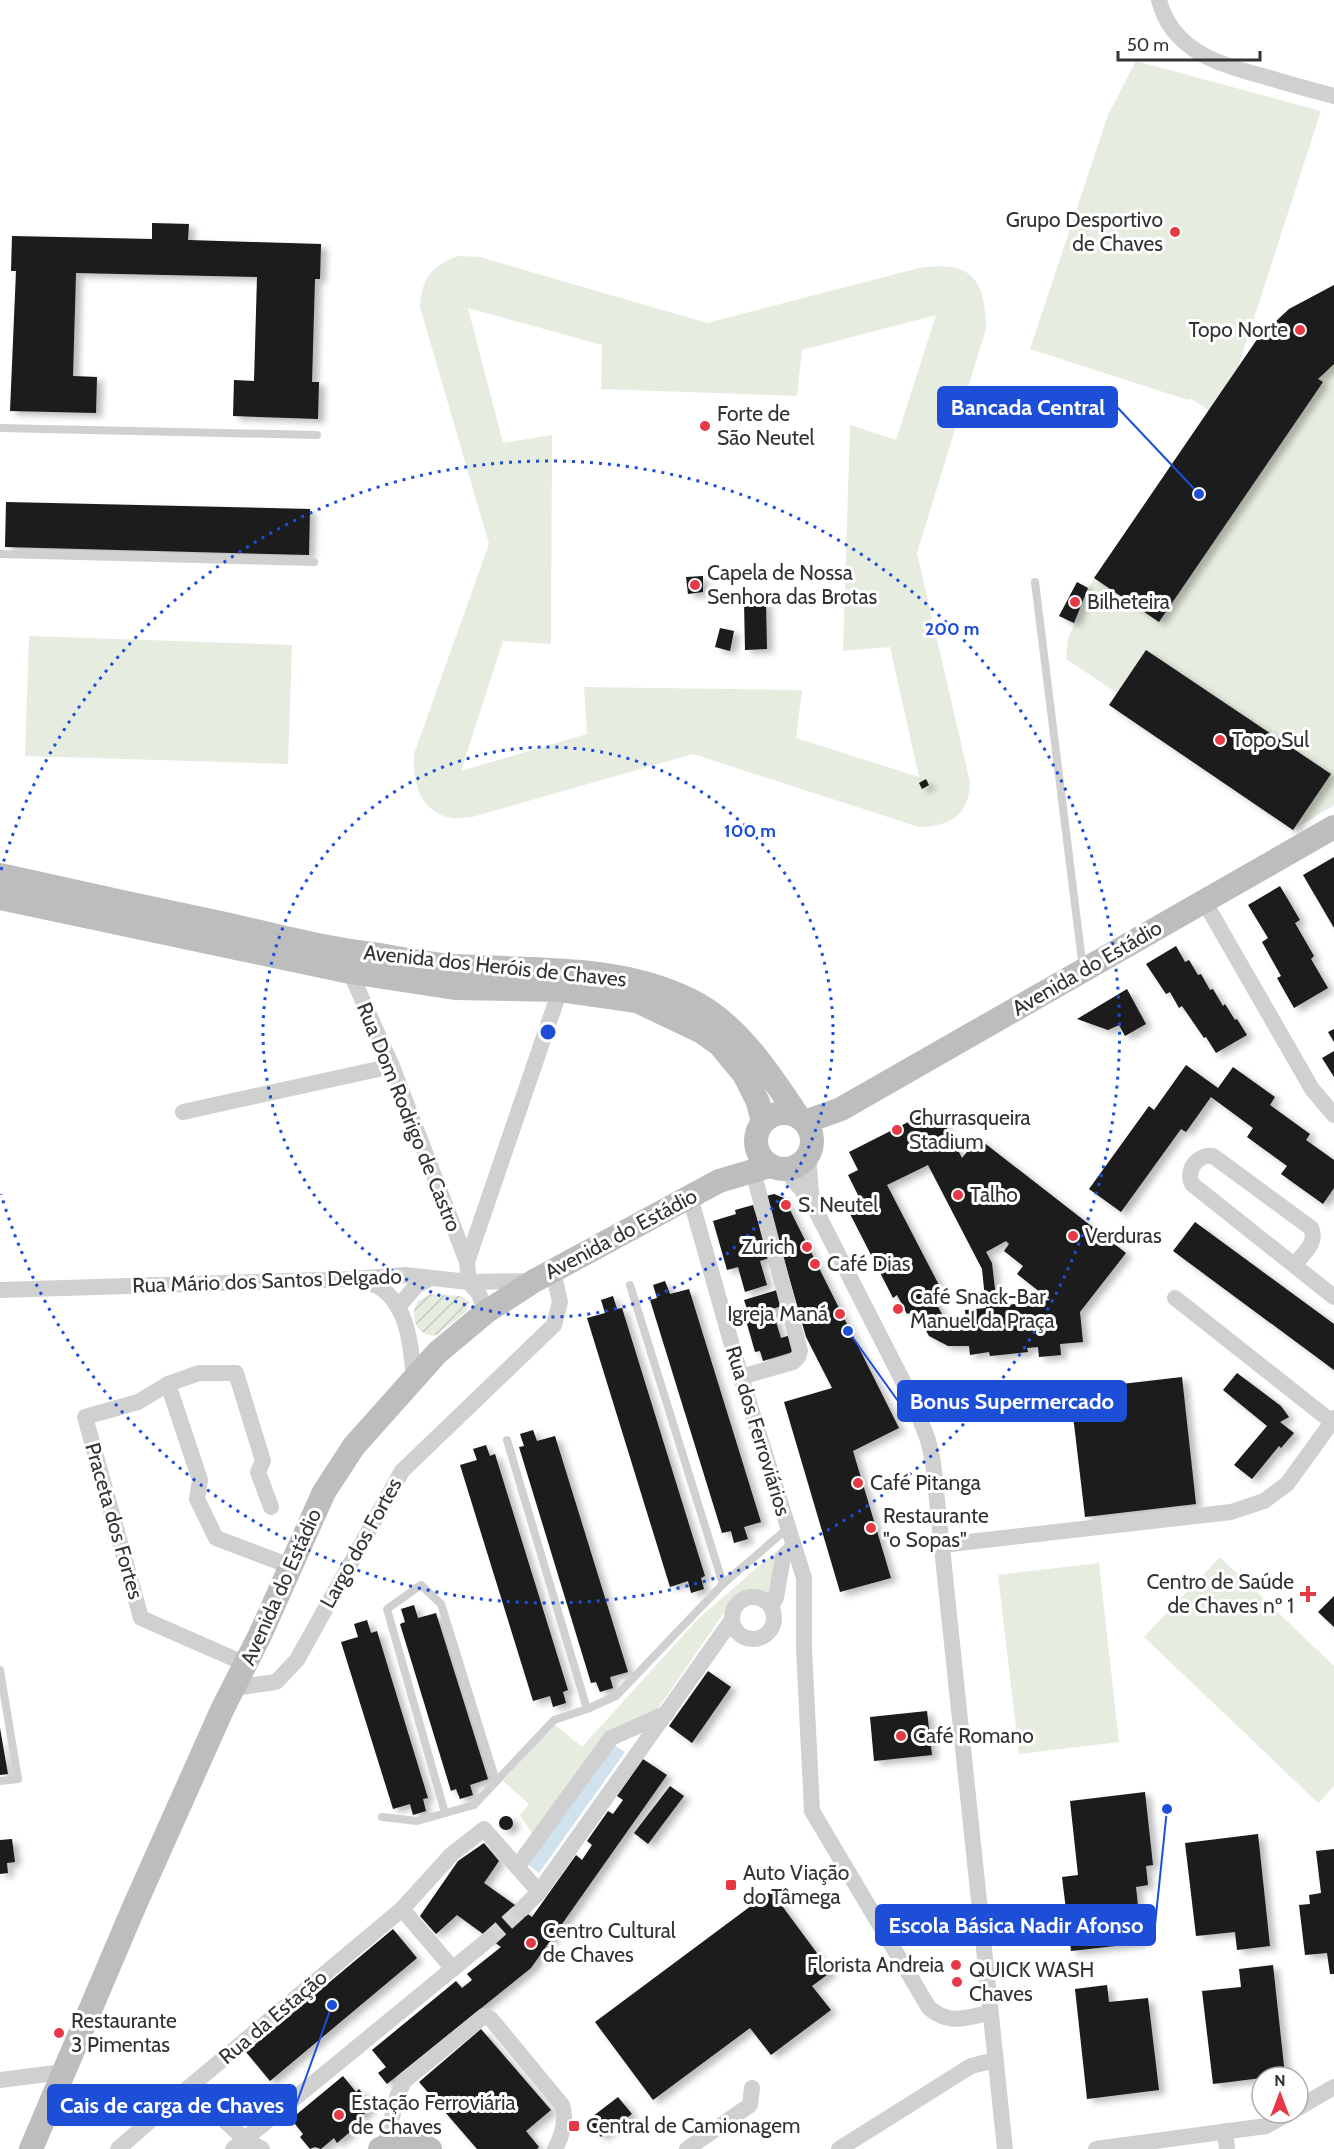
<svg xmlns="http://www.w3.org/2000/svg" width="1334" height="2149" font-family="Cabin,sans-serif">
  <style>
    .green { fill: #e6ecdf; fill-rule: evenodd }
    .garden { fill: url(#garden-furrows) }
    .water { fill: #cfe2ee }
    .building { fill: #1a1a1a; fill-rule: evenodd; filter: url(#shadow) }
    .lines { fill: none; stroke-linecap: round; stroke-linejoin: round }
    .street-tunnel { stroke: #d6d6d6; stroke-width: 16; stroke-dasharray: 16 8; stroke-linecap: butt }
    .lane { stroke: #d0d0d0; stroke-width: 8 }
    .street { stroke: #d0d0d0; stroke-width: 16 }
    .secondary { stroke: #bdbdbd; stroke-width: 24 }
    .ring { fill: none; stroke: #1d4ed8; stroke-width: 3; stroke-dasharray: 3 6 }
    .poi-dot { fill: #e63946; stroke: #fff; stroke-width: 2 }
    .labels { text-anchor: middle; stroke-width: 6; stroke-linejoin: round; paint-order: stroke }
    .poi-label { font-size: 21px; fill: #333; stroke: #fff; text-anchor: start }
    .street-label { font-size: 21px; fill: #333; stroke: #fff }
    .centre { fill: #1d4ed8; stroke: #fff; stroke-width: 3 }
    .ring-label { font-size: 18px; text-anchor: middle; font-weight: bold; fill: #1d4ed8; stroke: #fff; stroke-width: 6; stroke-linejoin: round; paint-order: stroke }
    .leader { fill: none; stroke: #1d4ed8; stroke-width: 2 }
    .callout-dot { fill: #1d4ed8; stroke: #fff; stroke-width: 2 }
    .callout { fill: #1d4ed8; stroke: #1d4ed8; stroke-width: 2 }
    .callout-label { font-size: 22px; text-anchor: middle; font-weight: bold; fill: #fff }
  </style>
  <defs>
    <pattern id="garden-furrows" width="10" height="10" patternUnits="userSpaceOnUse" patternTransform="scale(1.5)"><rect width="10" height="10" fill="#e6ecdf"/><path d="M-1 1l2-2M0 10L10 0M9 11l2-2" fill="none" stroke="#c6cbc0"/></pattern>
    <filter id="shadow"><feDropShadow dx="6" dy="4" stdDeviation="3" flood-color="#0004"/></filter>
  </defs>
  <rect width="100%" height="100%" fill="#fff"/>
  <!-- green -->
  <g class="green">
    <polygon points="1136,61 1321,111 1238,367 1258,338 1289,309 1334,285 1334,805 1293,830 1109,705 1117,693 1066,659 1068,639 1074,624 1059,616 1077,582 1088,588 1209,410 1190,398 1188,400 1030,349 1108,115"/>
    <path d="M 458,256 L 480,257 L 707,323 L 919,268 C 970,260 986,278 986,329 L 917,553 L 970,782 C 969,815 951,826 919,827 L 693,754 L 472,817 C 466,817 458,819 452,818 C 420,813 412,781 414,754 L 489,544 L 420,307 C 422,278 431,266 458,256 ZM 468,308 L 602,345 L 601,389 L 797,396 L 802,350 L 936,315 L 896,440 L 850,425 L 843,651 L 890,647 L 919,777 L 796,738 L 802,690 L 584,687 L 587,734 L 461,771 L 503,641 L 551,644 L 552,435 L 503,443 Z"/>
    <polygon points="29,636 292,645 288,764 25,756"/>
    <polygon points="776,1551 771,1598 762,1593 744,1592 728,1607 654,1714 610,1733 535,1838 520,1815 529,1804 503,1781 554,1724 582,1747 698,1619"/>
    <polygon points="1220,1557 1334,1666 1334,1786 1318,1803 1144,1637"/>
    <polygon points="1099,1563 1119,1742 1019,1754 998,1575"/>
  </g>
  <!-- garden -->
  <path class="garden" d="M 431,1294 L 462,1296 L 469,1302 L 467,1311 L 437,1335 C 417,1339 407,1315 419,1300 Z"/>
  <!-- water -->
  <polygon class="water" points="613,1744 625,1752 539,1873 527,1864"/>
  <!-- building -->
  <g class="building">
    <polygon points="152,223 189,224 188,240 321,244 320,279 315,279 312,382 319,382 318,419 233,416 234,380 254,381 257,277 76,273 73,376 97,377 96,413 10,411 16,271 11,271 12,236 152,239"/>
    <polygon points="1334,285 1334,364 1318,379 1323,382 1159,622 1094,578 1258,338 1289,309"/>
    <polygon points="6,502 310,509 309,555 5,547"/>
    <polygon points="703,576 703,592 688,594 686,577"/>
    <polygon points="1077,582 1088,588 1074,623 1059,616"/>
    <polygon points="744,602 766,602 767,649 745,650"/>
    <polygon points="720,628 734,631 730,651 715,647"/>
    <polygon points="1146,650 1331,774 1293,830 1109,705"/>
    <polygon points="926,779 929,785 922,789 919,783"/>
    <polygon points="1334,857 1334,928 1303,875"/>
    <polygon points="1280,886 1300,920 1295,923 1314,956 1311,959 1328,988 1294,1008 1277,978 1281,976 1262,942 1268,938 1248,905"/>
    <polygon points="1176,946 1185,962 1189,960 1198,975 1201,974 1210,990 1213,989 1223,1006 1225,1004 1235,1020 1237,1019 1247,1035 1216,1053 1206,1037 1204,1038 1182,1006 1179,1008 1170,992 1166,994 1146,964"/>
    <polygon points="1127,989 1146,1024 1125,1036 1119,1025 1108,1030 1077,1019"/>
    <polygon points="1334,1029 1334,1042 1328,1032"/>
    <polygon points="1334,1051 1334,1077 1322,1058"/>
    <polygon points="1186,1065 1218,1088 1233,1067 1275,1097 1270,1105 1310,1134 1306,1140 1334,1160 1334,1188 1323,1204 1281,1174 1287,1166 1247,1137 1253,1128 1211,1097 1186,1132 1181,1129 1121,1212 1089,1189 1149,1106 1154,1110"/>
    <path d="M 928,1112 L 934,1125 L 943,1121 L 962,1158 L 978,1138 L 1126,1253 L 1080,1312 L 1083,1342 L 1060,1344 L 1061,1355 L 1039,1357 L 1038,1347 L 1027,1348 L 1028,1352 L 990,1356 L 989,1352 L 970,1355 L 969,1346 L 948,1346 L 929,1336 L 915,1311 L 907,1314 L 897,1295 L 893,1298 L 846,1206 L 860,1199 L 848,1175 L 858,1170 L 849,1152 ZM 928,1165 L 982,1269 L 986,1308 L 965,1310 L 966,1322 L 951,1322 L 942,1314 L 930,1292 L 940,1287 L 887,1185 ZM 1006,1241 L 1009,1244 L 1004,1251 L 1023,1266 L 1017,1274 L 1050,1300 L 997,1306 L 992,1263 L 986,1252 Z"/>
    <polygon points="774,1194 784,1198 899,1428 853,1451 891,1578 840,1592 784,1402 832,1388 806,1337 766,1196"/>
    <polygon points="753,1205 769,1258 760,1261 767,1285 745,1292 738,1267 727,1270 713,1221 736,1214 735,1210"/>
    <polygon points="1195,1222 1334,1324 1334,1370 1173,1251"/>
    <polygon points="665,1281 670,1294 689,1289 761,1522 744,1527 748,1539 734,1543 731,1531 722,1533 650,1300 657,1298 653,1285"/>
    <polygon points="777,1290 782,1306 772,1309 781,1338 791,1335 796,1351 763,1361 760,1351 755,1352 743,1310 747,1309 744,1300"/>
    <polygon points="613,1296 617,1309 622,1308 705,1576 701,1578 704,1589 691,1593 688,1581 670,1587 587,1318 605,1313 601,1300"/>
    <polygon points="1237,1373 1281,1406 1289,1417 1280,1422 1294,1433 1281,1448 1279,1446 1252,1479 1234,1465 1267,1426 1223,1390"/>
    <polygon points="1182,1377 1196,1504 1085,1517 1070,1390"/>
    <polygon points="533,1430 537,1441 555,1436 628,1672 610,1677 613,1688 600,1692 596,1682 591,1683 519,1447 524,1446 520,1434"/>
    <polygon points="486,1445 490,1456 495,1454 568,1690 563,1692 566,1703 553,1707 550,1696 533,1701 460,1465 477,1460 473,1449"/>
    <polygon points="1334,1596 1334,1627 1318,1612"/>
    <polygon points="414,1605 418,1618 436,1613 488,1779 470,1785 473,1795 460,1799 456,1789 451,1791 400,1624 405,1622 401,1609"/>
    <polygon points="367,1620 371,1633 377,1631 428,1798 423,1799 426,1811 413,1815 410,1804 393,1809 341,1642 358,1637 354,1624"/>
    <polygon points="708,1671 731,1687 692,1743 669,1726"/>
    <polygon points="927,1711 932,1755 874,1761 870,1717"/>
    <polygon points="0,1728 8,1774 0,1775"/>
    <polygon points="643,1759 667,1775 531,1968 387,2084 378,2073 386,2067 372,2050 456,1981 462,1988 472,1980 467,1974 501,1947 457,1915 436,1934 420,1916 458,1861 484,1843 499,1861 484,1883 532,1917 576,1855 582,1860 592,1845 587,1841 608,1811 613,1814 623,1800 617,1796"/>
    <polygon points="670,1786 684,1796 648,1844 634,1833"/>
    <polygon points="1145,1792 1153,1865 1146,1866 1148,1885 1136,1887 1142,1943 1071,1951 1062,1877 1078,1875 1070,1801"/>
    <circle cx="506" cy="1823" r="7"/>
    <polygon points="1258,1834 1270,1946 1237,1950 1235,1932 1196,1936 1185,1843"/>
    <polygon points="12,1839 15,1862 7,1863 8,1873 0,1874 0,1840"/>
    <polygon points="1334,1849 1334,1974 1330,1974 1327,1953 1305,1955 1299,1905 1310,1904 1309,1895 1321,1893 1316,1851"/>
    <polygon points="771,1891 831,1972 812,1986 831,2010 771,2055 750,2028 653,2100 595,2022"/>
    <polygon points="393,1929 417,1958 270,2081 246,2052"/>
    <polygon points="1273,1965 1285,2075 1213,2084 1202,1991 1241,1987 1239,1969"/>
    <polygon points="1107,1985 1109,2002 1148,1998 1159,2090 1087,2099 1075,1989"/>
    <polygon points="481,2029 551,2110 526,2131 539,2147 537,2149 477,2149 419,2082"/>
    <polygon points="343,2076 356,2092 359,2089 370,2102 367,2105 370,2109 354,2122 357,2126 337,2143 334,2138 321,2149 315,2147 310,2149 300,2137 303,2134 291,2119"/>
    <polygon points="618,2097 632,2114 601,2137 588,2120"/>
  </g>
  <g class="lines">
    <!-- street-tunnel -->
    <polyline class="street-tunnel" points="489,1939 521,1910"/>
    <!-- lane -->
    <g class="lane">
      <polyline points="0,428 317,435"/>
      <polyline points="0,554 314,562"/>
      <polyline points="1035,582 1083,969"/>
      <polyline points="630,1285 723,1584"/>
      <polyline points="913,1401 936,1396 962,1393"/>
      <polyline points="507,1440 587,1709"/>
      <polyline points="0,1670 18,1779 0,1781"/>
      <polyline points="445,1813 387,1609 421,1585 441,1604 496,1781"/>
      <polyline points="382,1817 417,1821 474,1805 554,1720 587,1709 616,1696 723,1584 788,1528"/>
    </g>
    <!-- street -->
    <g class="street">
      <path d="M 1159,0 C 1172,52 1222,65 1266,77 C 1289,84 1311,90 1334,96"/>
      <polyline points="1204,901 1312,1089 1334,1115"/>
      <polyline points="350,972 392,1066 467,1262 469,1282 479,1294 486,1312"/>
      <polyline points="183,1112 392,1066"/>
      <polyline points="808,1156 812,1203"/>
      <polyline points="785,1169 812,1203 913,1401 928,1440 933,1462 1005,2149"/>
      <path d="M 690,1197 L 741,1377 L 804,1578 L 804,1649 L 812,1811 L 929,2008 C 951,2026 965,2017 990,2013"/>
      <polyline points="467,1262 560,990"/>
      <path d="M 1294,1265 C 1303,1254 1318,1243 1311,1228 L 1213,1156 C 1198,1154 1185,1170 1192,1184 L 1334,1297"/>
      <path d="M 361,1281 C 366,1283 374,1284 379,1287 C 409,1306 411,1348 414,1379"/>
      <polyline points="0,1290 354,1279 405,1275 469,1282 532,1281"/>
      <polyline points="1175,1298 1332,1422 1334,1418"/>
      <polyline points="398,1307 416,1286 429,1279"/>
      <polyline points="741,1377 793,1362 798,1357 800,1351 753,1171"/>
      <polyline points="168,1384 200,1480 197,1499 216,1538 290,1566"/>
      <polyline points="942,1545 1231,1512 1264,1501 1287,1484 1332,1422 1334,1423"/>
      <circle cx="753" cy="1618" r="21"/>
      <polyline points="771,1606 776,1598 783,1557 793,1547"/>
      <polyline points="246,1664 141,1618 85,1417 138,1402 168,1384 199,1373 236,1373 263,1461 258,1472 271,1507"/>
      <polyline points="234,1688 276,1682 297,1660 402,1471 554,1325 560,1302 553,1271"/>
      <polyline points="517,1867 611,1738 667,1713"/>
      <polyline points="521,1910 539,1892 732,1620"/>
      <polyline points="453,1969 402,1909 452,1854 484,1829 539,1892"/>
      <polyline points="0,2080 63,2072"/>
      <path d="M 194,2083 C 214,2108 232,2134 262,2149"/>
      <polyline points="1298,2108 1334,2087"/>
      <polyline points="1225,2131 1227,2149"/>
      <path d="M 385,2146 L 397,2097 L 404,2081 L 484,2016 L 491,2019 L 562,2105 C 567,2120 562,2136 555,2149"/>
      <polyline points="118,2149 168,2105 402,1909"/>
      <polyline points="233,2149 489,1939"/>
      <polyline points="687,2149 750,2105 752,2088"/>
      <polyline points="839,2149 971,2066 995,2060"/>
      <polyline points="1096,2149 1266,2126 1289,2113"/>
    </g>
    <!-- secondary -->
    <g class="secondary">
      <path d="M 0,875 C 77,892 153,909 230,925 C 277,936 324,948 372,954 C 400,958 428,965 457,966 C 535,971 615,964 688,999 C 737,1022 769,1073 798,1116"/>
      <polyline points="0,898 350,972 455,988 560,990 637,1001 702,1032 720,1045 744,1074 758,1102 763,1122"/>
      <circle cx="784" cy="1141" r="28"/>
      <polyline points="805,1122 841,1109 1334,827"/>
      <polyline points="31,2149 134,1907 222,1710 260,1635 324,1492 354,1446 437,1353 486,1312 534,1281 719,1181 770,1166"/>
      <path d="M 380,2149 C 396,2140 415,2140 430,2149"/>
    </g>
  </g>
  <!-- distance rings -->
  <g class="ring">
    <circle cx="548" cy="1032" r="285"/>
    <path d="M1 870A571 571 0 1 1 1 1194"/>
  </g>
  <!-- markers -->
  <g class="poi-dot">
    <circle cx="1175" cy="232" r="6"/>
    <circle cx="1300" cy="330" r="6"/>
    <circle cx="705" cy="426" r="6"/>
    <circle cx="695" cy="585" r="6"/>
    <circle cx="1075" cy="602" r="6"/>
    <circle cx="1220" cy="740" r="6"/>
    <circle cx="897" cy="1130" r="6"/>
    <circle cx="958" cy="1195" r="6"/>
    <circle cx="786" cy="1205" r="6"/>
    <circle cx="1073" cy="1236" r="6"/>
    <circle cx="807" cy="1247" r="6"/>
    <circle cx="815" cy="1264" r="6"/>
    <circle cx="898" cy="1309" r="6"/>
    <circle cx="840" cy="1314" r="6"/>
    <circle cx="858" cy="1483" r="6"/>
    <circle cx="871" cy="1528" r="6"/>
    <path d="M1305 1585h6v6h6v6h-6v6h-6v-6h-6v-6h6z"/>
    <circle cx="901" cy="1736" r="6"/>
    <rect x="725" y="1879" width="12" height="12" rx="3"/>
    <circle cx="531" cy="1943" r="6"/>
    <circle cx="956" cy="1965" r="6"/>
    <circle cx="957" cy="1982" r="6"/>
    <circle cx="59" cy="2033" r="6"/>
    <circle cx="339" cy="2115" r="6"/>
    <rect x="568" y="2120" width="12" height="12" rx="3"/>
  </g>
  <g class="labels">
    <!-- poi labels -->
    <g class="poi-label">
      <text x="1163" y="227" text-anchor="end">Grupo Desportivo<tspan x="1163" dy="24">de Chaves</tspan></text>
      <text x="1288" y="337" text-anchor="end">Topo Norte</text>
      <text x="717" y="421">Forte de<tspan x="717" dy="24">São Neutel</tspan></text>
      <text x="707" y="580">Capela de Nossa<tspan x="707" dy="24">Senhora das Brotas</tspan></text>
      <text x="1087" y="609">Bilheteira</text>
      <text x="1232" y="747">Topo Sul</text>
      <text x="909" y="1125">Churrasqueira<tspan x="909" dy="24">Stadium</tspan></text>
      <text x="970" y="1202">Talho</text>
      <text x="798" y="1212">S. Neutel</text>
      <text x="1085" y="1243">Verduras</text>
      <text x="795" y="1254" text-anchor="end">Zurich</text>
      <text x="827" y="1271">Café Dias</text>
      <text x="910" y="1304">Café Snack-Bar<tspan x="910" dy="24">Manuel da Praça</tspan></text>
      <text x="828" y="1321" text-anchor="end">Igreja Maná</text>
      <text x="870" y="1490">Café Pitanga</text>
      <text x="883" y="1523">Restaurante<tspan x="883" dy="24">"o Sopas"</tspan></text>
      <text x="1294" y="1589" text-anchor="end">Centro de Saúde<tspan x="1294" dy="24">de Chaves nº 1</tspan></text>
      <text x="913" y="1743">Café Romano</text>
      <text x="743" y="1880">Auto Viação<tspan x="743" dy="24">do Tâmega</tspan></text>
      <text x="543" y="1938">Centro Cultural<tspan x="543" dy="24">de Chaves</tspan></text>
      <text x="944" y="1972" text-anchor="end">Florista Andreia</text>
      <text x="969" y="1977">QUICK WASH<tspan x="969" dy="24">Chaves</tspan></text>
      <text x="71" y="2028">Restaurante<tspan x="71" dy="24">3 Pimentas</tspan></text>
      <text x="351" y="2110">Estação Ferroviária<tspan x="351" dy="24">de Chaves</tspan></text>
      <text x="586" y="2133">Central de Camionagem</text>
    </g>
    <!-- street labels -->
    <g class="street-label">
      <text transform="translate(495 966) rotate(6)" y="7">Avenida dos Heróis de Chaves</text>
      <text transform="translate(1087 968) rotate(-30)" y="7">Avenida do Estádio</text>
      <text transform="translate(409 1117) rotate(68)" y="7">Rua Dom Rodrigo de Castro</text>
      <text transform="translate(621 1234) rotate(-28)" y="7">Avenida do Estádio</text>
      <text transform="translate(267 1281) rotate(-2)" y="7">Rua Mário dos Santos Delgado</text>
      <text transform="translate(758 1431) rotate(73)" y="7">Rua dos Ferroviários</text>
      <text transform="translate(114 1521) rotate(74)" y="7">Praceta dos Fortes</text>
      <text transform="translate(361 1543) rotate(-61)" y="7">Largo dos Fortes</text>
      <text transform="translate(281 1587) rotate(-66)" y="7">Avenida do Estádio</text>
      <text transform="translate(273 2017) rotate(-40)" y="7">Rua da Estação</text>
    </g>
  </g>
  <circle cx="548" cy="1032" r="9" class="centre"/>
  <g class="ring-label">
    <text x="952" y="635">200 m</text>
    <text x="750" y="837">100 m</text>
  </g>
  <!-- callouts -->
  <path class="leader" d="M1199 494L1117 407M848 1331L898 1401M1167 1809L1155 1925M332 2005L296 2105"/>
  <g class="callout-dot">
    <circle cx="1199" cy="494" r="6"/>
    <circle cx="848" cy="1331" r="6"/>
    <circle cx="1167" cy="1809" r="6"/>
    <circle cx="332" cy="2005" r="6"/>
  </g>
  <g class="callout">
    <rect x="938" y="387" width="179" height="40" rx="6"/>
    <rect x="898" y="1381" width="228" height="40" rx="6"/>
    <rect x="876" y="1905" width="279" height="40" rx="6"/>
    <rect x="48" y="2085" width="248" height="40" rx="6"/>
  </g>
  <g class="callout-label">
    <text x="1028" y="415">Bancada Central</text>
    <text x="1012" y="1409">Bonus Supermercado</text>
    <text x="1016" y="1933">Escola Básica Nadir Afonso</text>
    <text x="172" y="2113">Cais de carga de Chaves</text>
  </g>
  <!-- north arrow -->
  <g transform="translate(1280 2095)"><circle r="28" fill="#ffffff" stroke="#adadad" stroke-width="1.5"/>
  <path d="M0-4.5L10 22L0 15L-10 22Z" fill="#e63946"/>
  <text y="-9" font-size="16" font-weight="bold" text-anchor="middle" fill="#333333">N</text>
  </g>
  <!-- scale -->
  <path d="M1118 51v9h142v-9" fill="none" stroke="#333333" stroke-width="3"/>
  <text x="1127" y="51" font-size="18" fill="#333333" stroke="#ffffff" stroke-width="4.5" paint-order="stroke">50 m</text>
</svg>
